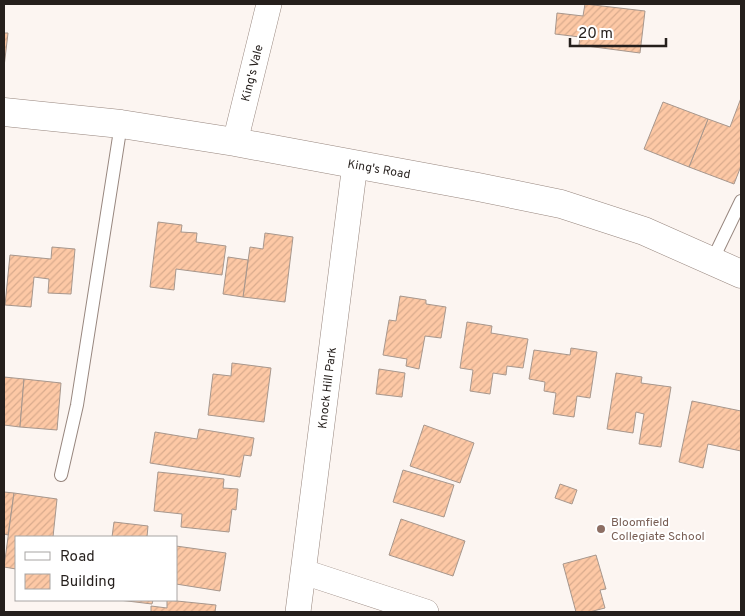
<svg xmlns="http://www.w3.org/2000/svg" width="745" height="616" font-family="Overpass,sans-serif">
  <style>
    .building { fill: url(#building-hatch); stroke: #a7978d }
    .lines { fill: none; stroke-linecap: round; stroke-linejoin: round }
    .service-casing { stroke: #97867e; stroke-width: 14 }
    .minor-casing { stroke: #97867e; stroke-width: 26 }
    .tertiary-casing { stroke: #97867e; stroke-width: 29 }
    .service { stroke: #fff; stroke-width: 12 }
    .minor { stroke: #fff; stroke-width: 25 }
    .tertiary { stroke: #fff; stroke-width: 28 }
    .education-dot { fill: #8d6e63; stroke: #fff; stroke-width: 2 }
    .labels { text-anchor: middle; stroke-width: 4; stroke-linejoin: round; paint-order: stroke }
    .street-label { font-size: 12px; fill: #251f1c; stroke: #fff }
    .education-label { font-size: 12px; fill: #785e54; stroke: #fff; text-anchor: start }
  </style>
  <defs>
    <pattern id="building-hatch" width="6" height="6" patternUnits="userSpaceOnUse" patternTransform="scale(1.25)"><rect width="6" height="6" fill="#fdc8a5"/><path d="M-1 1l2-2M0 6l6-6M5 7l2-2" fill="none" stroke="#d9ab8d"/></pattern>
  </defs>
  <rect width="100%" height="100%" fill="#fcf5f1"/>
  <!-- building -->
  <g class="building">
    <polygon points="585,4 645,11 640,53 579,45 580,37 555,34 557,13 583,16"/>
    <polygon points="4,33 8,33 4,67"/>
    <polygon points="741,98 741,166 734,184 689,167 708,119 730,127"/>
    <polygon points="663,102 708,119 689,167 644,149"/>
    <polygon points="158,222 182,225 181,232 197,233 196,242 226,246 222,275 176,269 174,290 150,287"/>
    <polygon points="265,233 293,237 285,302 243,297 250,247 263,249"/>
    <polygon points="52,247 75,249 71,294 48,293 49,279 34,277 31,307 5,305 10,255 51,259"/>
    <polygon points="228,257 248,260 243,297 223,294"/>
    <polygon points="400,296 426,300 426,304 446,307 441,338 425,336 419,369 406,366 407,359 383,355 389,320 396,321"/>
    <polygon points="467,322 492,326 491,333 528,339 523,368 507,366 506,375 493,373 490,394 470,391 473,370 460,368"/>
    <polygon points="571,348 597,352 590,398 577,396 574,417 553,414 556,393 544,391 545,382 529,379 534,350 570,355"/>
    <polygon points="232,363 271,368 264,422 208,415 213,374 231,376"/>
    <polygon points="379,369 405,373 402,397 376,394"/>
    <polygon points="616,373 642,377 641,383 671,387 661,447 639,444 644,414 636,412 633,433 607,429"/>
    <polygon points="4,377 24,379 20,427 4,425"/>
    <polygon points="24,379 61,383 57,430 20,427"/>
    <polygon points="692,401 741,411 741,451 708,444 703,468 679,462"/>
    <polygon points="424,425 474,443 460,483 410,466"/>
    <polygon points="199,429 254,438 251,456 244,455 240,477 150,463 155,432 197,439"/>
    <polygon points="403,470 454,485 444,517 393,502"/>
    <polygon points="158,472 224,479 223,488 238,489 236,510 232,509 229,532 181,527 182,514 154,511"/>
    <polygon points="560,484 577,490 572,504 555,498"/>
    <polygon points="4,492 14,493 8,535 4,534"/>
    <polygon points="14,493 57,499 53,537 16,537 16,569 4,567"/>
    <polygon points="401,519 465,541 453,576 389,555"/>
    <polygon points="114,522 148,526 147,537 112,537"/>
    <polygon points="176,546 226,553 220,591 176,584"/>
    <polygon points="596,555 606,589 600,590 605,608 589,612 576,612 563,564"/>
    <polygon points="119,600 153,600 152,604"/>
    <polygon points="167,600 216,605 215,612 151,612 151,606 167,608"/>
  </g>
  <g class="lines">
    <!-- service casing -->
    <g class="service-casing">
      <g id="service">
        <polyline points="712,261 741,201"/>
        <polyline points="61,475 77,405 121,124"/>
      </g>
    </g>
    <!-- minor casing -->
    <g class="minor-casing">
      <g id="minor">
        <polyline points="235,142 269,4"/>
        <polyline points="304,572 426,612"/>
        <polyline points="298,612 355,164"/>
      </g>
    </g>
    <!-- tertiary casing -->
    <g class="tertiary-casing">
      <polyline id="tertiary" points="4,112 121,124 235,142 478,187 561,204 644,231 741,274"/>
    </g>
    <!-- service -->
    <use href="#service" class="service"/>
    <!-- minor -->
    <use href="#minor" class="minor"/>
    <!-- tertiary -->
    <use href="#tertiary" class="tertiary"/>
  </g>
  <!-- markers -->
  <circle class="education-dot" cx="601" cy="529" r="5"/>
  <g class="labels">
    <!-- street labels -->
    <g class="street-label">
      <text transform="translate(252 73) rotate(-76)" y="4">King's Vale</text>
      <text transform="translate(379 169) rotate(10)" y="4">King's Road</text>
      <text transform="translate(327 388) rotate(-83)" y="4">Knock Hill Park</text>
    </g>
    <!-- education labels -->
    <g class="education-label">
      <text x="611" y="526">Bloomfield<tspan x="611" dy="14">Collegiate School</tspan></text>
    </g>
  </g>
  <!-- border -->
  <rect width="745" height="616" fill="none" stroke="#251f1c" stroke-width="10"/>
  <!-- legend -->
  <rect x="15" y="536" width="162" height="65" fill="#ffffff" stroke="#a8a5a4"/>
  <rect x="25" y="552" width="25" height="8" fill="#ffffff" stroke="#a8a5a4"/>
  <text x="60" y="561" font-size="15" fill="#251f1c">Road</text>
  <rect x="25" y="574" width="25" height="15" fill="url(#building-hatch)" stroke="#a8a5a4"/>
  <text x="60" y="586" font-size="15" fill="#251f1c">Building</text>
  <!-- scale -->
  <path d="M570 38v8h96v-8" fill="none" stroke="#251f1c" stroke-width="2.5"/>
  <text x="578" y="38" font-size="15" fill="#251f1c" stroke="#ffffff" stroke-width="4" paint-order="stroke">20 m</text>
</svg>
